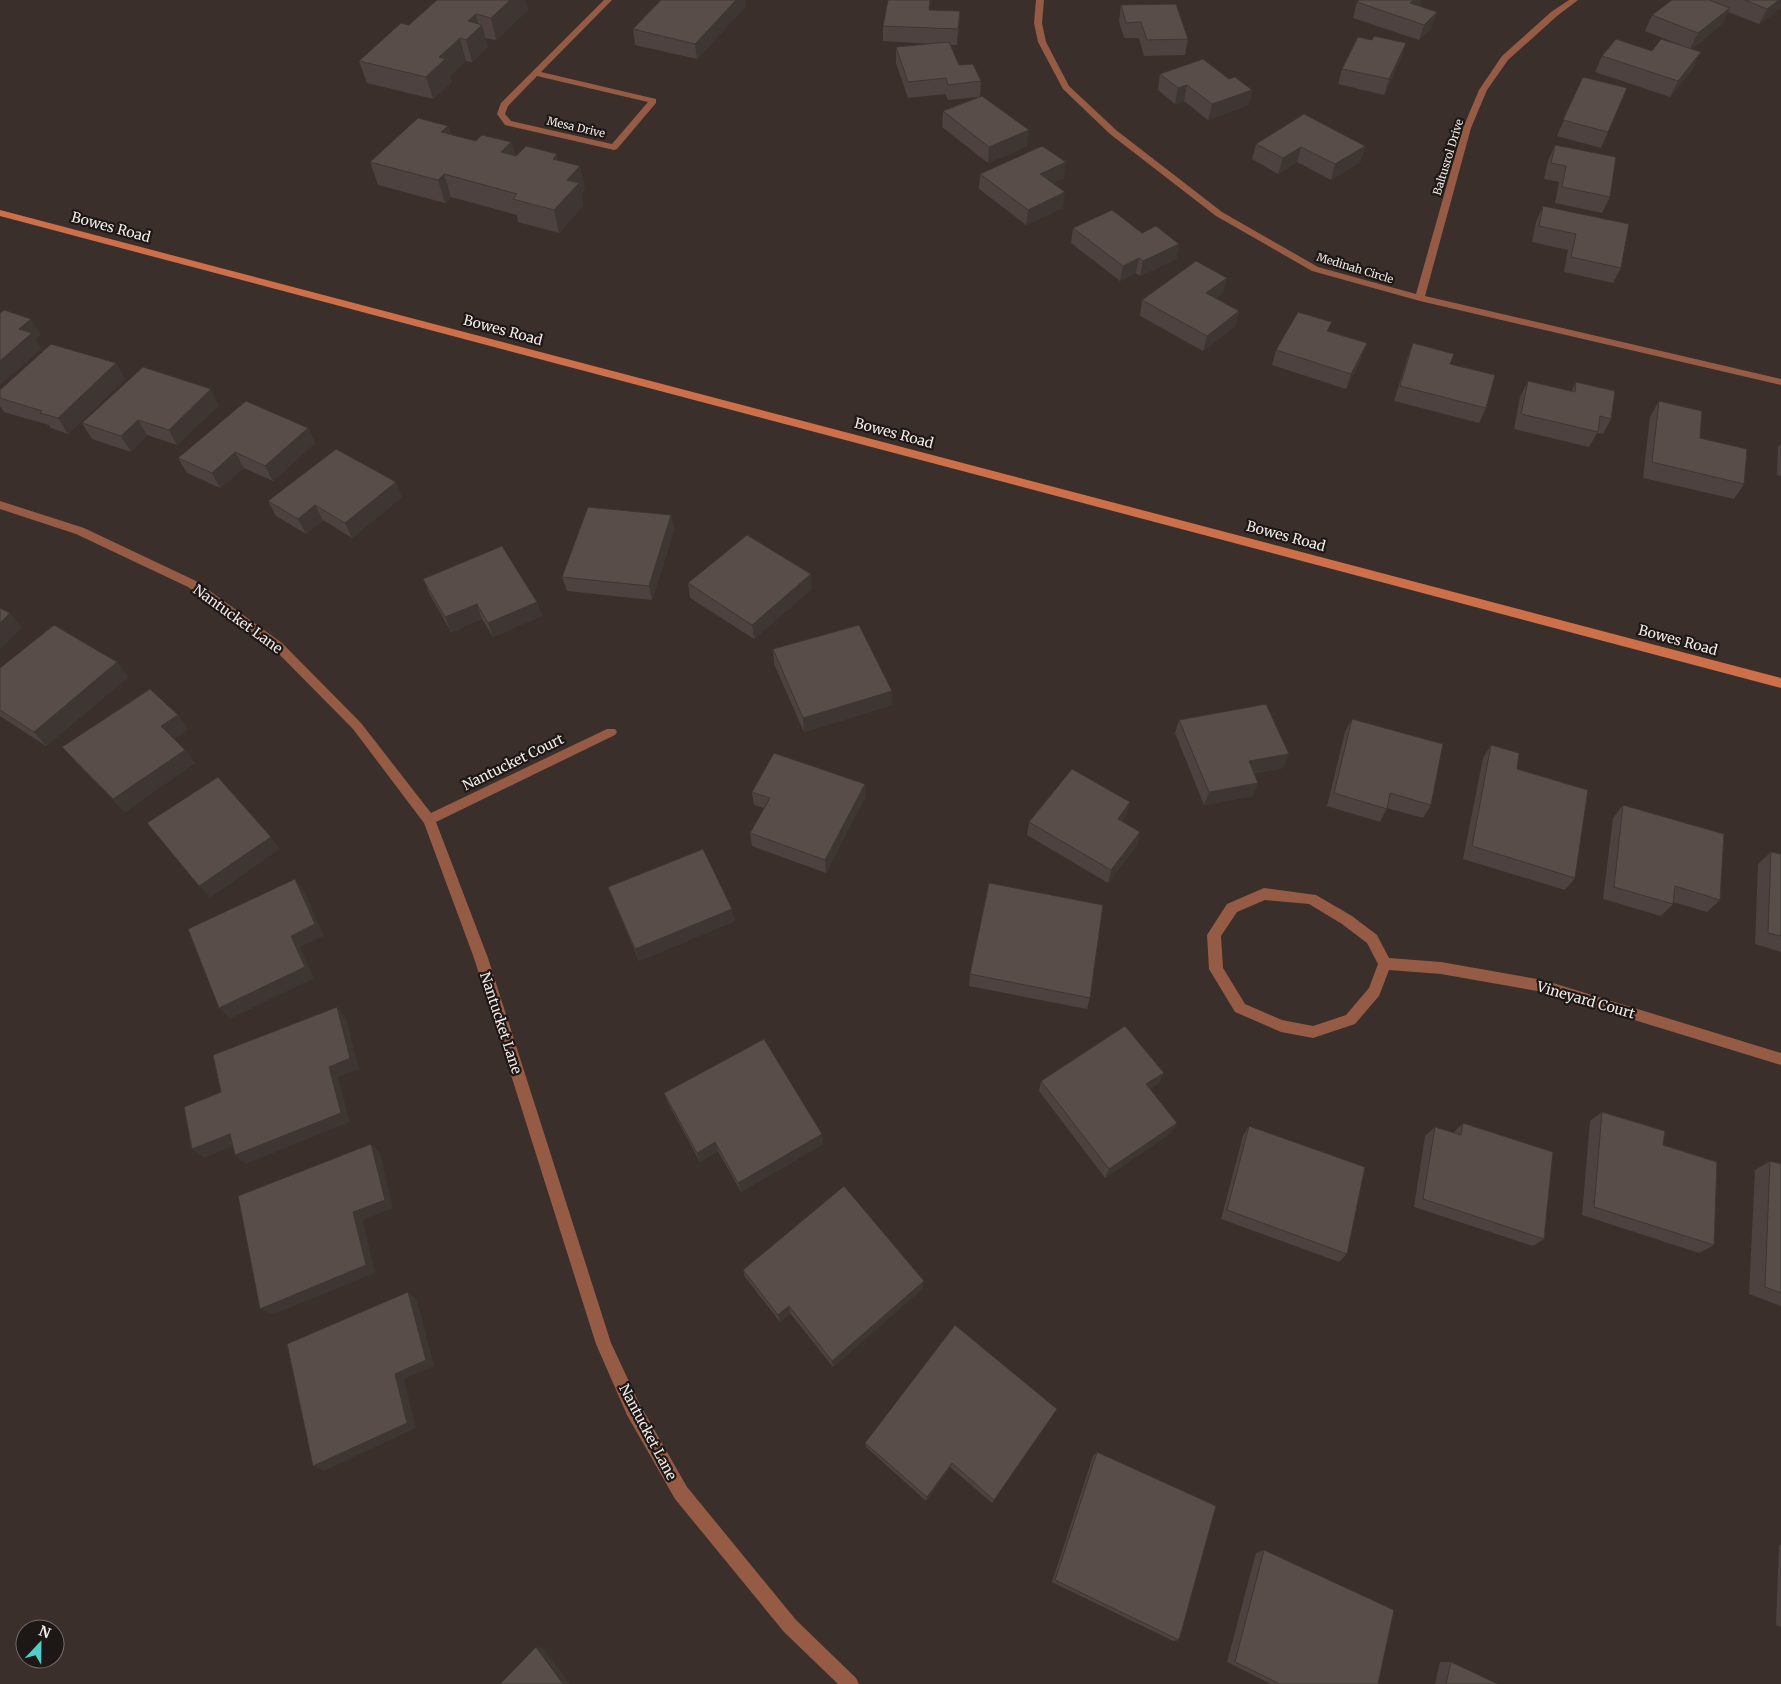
<svg xmlns="http://www.w3.org/2000/svg" width="1781" height="1684" font-family="Merriweather,serif">
  <style>
    .lines { fill: none; stroke-linecap: round; stroke-linejoin: round }
    .minor { fill: #965b44; fill-rule: evenodd }
    .secondary { fill: #cd704a; fill-rule: evenodd }
    .wall { fill: #4d423f }
    .shaded-wall { fill: #3e3633 }
    .building { fill: #594d49; stroke: #3e3633 }
    .labels { text-anchor: middle; stroke-width: 4.5; stroke-linejoin: round; paint-order: stroke }
    .far-street-label { font-size: 11px; fill: #f2ebe8; stroke: #1d1816 }
    .street-label { font-size: 14px; fill: #f2ebe8; stroke: #1d1816 }
  </style>
  <rect width="100%" height="100%" fill="#3a2f2b"/>
  <g class="lines">
    <!-- minor -->
    <g class="minor">
      <path d="M 604,0 L 612,0 L 541,72 L 656,99 L 656,103 L 617,149 L 614,150 L 505,125 L 497,114 L 501,103 ZM 537,76 L 648,102 L 612,144 L 511,121 L 505,114 L 508,106 Z"/>
      <polygon points="1036,0 1044,0 1042,23 1046,42 1069,86 1116,130 1222,212 1318,267 1416,294 1463,128 1479,90 1502,56 1551,12 1569,0 1578,0 1557,16 1508,60 1487,90 1471,128 1425,296 1781,379 1781,385 1420,301 1312,271 1216,216 1110,134 1063,89 1038,42 1034,23"/>
      <polygon points="0,501 84,528 196,581 282,643 361,723 431,813 607,729 615,729 617,732 615,735 436,822 488,958 611,1343 639,1403 687,1487 796,1620 856,1678 859,1684 838,1684 784,1632 675,1499 627,1415 596,1344 474,958 424,823 353,729 274,649 188,587 76,534 0,509"/>
      <path d="M 1264,888 L 1316,895 L 1352,916 L 1377,935 L 1389,958 L 1441,962 L 1543,980 L 1781,1053 L 1781,1065 L 1543,992 L 1441,974 L 1389,970 L 1379,996 L 1355,1024 L 1313,1038 L 1281,1032 L 1235,1012 L 1209,969 L 1207,935 L 1227,904 ZM 1265,900 L 1309,904 L 1342,924 L 1367,943 L 1378,964 L 1369,988 L 1346,1015 L 1313,1026 L 1282,1020 L 1245,1004 L 1223,968 L 1221,936 L 1237,912 Z"/>
    </g>
    <!-- secondary -->
    <polygon class="secondary" points="0,210 1781,678 1781,688 0,216"/>
  </g>
  <!-- wall -->
  <g class="wall">
    <polygon points="437,0 525,0 528,10 496,40 485,38 488,47 472,62 466,61 450,76 452,82 433,99 367,83 359,61 409,25"/>
    <polygon points="661,0 744,0 745,7 697,59 635,45 633,29"/>
    <polygon points="1359,0 1421,0 1420,4 1418,5 1432,27 1419,40 1353,18 1357,2"/>
    <polygon points="1672,0 1781,0 1781,8 1759,24 1728,12 1722,24 1691,49 1693,68 1670,97 1595,72 1602,56 1688,48 1645,31 1652,15"/>
    <polygon points="1121,5 1188,39 1185,55 1144,56 1139,38 1124,38 1119,21"/>
    <polygon points="930,10 960,11 959,27 957,45 950,45 959,65 981,81 980,97 1027,146 988,163 942,127 943,111 978,97 948,100 945,94 908,98 896,63 896,47 932,44 883,41 883,26"/>
    <polygon points="1372,40 1406,43 1401,58 1384,95 1338,84 1342,69"/>
    <polygon points="1160,74 1229,79 1252,90 1249,105 1208,120 1184,101 1175,104 1158,90"/>
    <polygon points="1583,77 1608,132 1601,148 1557,136"/>
    <polygon points="448,126 451,135 476,141 511,142 515,155 558,160 585,189 581,194 583,206 559,233 518,222 517,215 451,197 445,203 378,185 370,162"/>
    <polygon points="1256,144 1365,146 1360,162 1331,180 1297,162 1278,174 1252,159"/>
    <polygon points="1555,145 1610,197 1602,213 1555,203 1559,182 1544,179 1548,161"/>
    <polygon points="980,174 1064,178 1052,183 1063,208 1026,225 979,189"/>
    <polygon points="1543,206 1621,268 1613,283 1564,272 1568,250 1532,242 1536,222"/>
    <polygon points="1073,228 1179,244 1176,259 1140,276 1136,273 1120,281 1071,243"/>
    <polygon points="1223,293 1216,298 1239,311 1235,326 1203,351 1140,316 1142,300"/>
    <polygon points="1329,331 1367,343 1361,359 1346,389 1272,365 1276,350"/>
    <polygon points="1413,343 1450,364 1486,408 1479,423 1394,401 1407,359"/>
    <polygon points="116,363 125,379 68,434 51,428 49,425 4,412 0,406 0,390"/>
    <polygon points="1528,381 1571,392 1576,382 1611,419 1603,434 1597,433 1589,447 1514,429 1520,397"/>
    <polygon points="1659,401 1700,438 1744,484 1734,499 1643,478 1650,417"/>
    <polygon points="219,405 177,445 147,435 131,452 92,439 82,423"/>
    <polygon points="308,428 315,443 273,481 244,468 220,488 187,473 178,458"/>
    <polygon points="1781,444 1781,476 1777,475 1778,447"/>
    <polygon points="402,497 352,538 323,520 306,534 276,516 268,501"/>
    <polygon points="671,515 674,530 652,600 567,591 562,577"/>
    <polygon points="423,579 537,602 542,616 493,637 482,619 451,632 429,593"/>
    <polygon points="688,583 812,589 754,639 690,598"/>
    <polygon points="773,649 892,705 804,732 774,664"/>
    <polygon points="117,662 128,677 46,746 0,716 0,668"/>
    <polygon points="178,715 188,729 174,739 185,750 195,763 125,812 74,760 62,747"/>
    <polygon points="1352,719 1431,805 1423,818 1387,808 1380,822 1327,806 1345,732"/>
    <polygon points="1179,720 1283,768 1254,773 1253,796 1204,805 1175,733"/>
    <polygon points="1491,745 1517,769 1575,878 1565,890 1463,859 1483,758"/>
    <polygon points="865,784 865,797 826,873 752,846 750,833 764,808 754,805 752,792"/>
    <polygon points="1623,805 1720,900 1707,912 1673,902 1673,904 1661,916 1603,899 1613,818"/>
    <polygon points="1127,815 1122,821 1137,845 1108,883 1027,835 1029,822"/>
    <polygon points="1771,852 1781,854 1781,952 1755,944 1758,864"/>
    <polygon points="608,887 735,921 639,961 613,899"/>
    <polygon points="970,974 1090,998 1087,1009 969,986"/>
    <polygon points="1041,1081 1159,1083 1150,1089 1172,1132 1105,1178 1039,1091"/>
    <polygon points="664,1093 822,1134 823,1144 741,1192 718,1151 700,1162 668,1103"/>
    <polygon points="1602,1112 1663,1145 1714,1245 1699,1253 1582,1215 1590,1121"/>
    <polygon points="1463,1123 1544,1239 1533,1246 1414,1207 1425,1136 1435,1127 1453,1133"/>
    <polygon points="1249,1126 1347,1254 1339,1262 1221,1219 1243,1136"/>
    <polygon points="1770,1161 1781,1164 1781,1306 1749,1294 1755,1170"/>
    <polygon points="743,1270 923,1288 833,1367 790,1313 780,1322 745,1277"/>
    <polygon points="1054,1414 992,1503 950,1467 926,1501 866,1447 865,1443"/>
    <polygon points="1097,1452 1179,1640 1173,1641 1052,1582 1093,1456"/>
    <polygon points="1779,1545 1781,1545 1781,1627 1776,1625"/>
    <polygon points="1264,1550 1378,1684 1271,1684 1227,1662 1256,1553"/>
    <polygon points="1440,1662 1451,1662 1498,1684 1435,1684"/>
  </g>
  <!-- shaded-wall -->
  <g class="shaded-wall">
    <polygon points="507,0 525,0 528,10 496,40 491,18"/>
    <polygon points="736,0 744,0 745,7 697,59 695,44"/>
    <polygon points="930,0 931,0 930,9 928,25 929,10"/>
    <polygon points="1413,0 1421,0 1420,4 1405,18 1410,3"/>
    <polygon points="1779,0 1781,0 1781,8 1759,24 1767,9"/>
    <polygon points="1730,8 1722,24 1690,49 1698,33"/>
    <polygon points="960,11 959,27 957,45 958,29"/>
    <polygon points="1437,12 1432,27 1419,40 1424,25"/>
    <polygon points="476,14 479,27 482,25 488,47 472,62 466,40 468,21"/>
    <polygon points="460,38 466,61 450,76 452,82 433,99 426,77 439,57"/>
    <polygon points="1406,43 1401,58 1384,95 1389,79"/>
    <polygon points="1701,52 1693,68 1670,97 1678,81"/>
    <polygon points="1187,85 1184,101 1175,104 1178,88"/>
    <polygon points="1252,90 1249,105 1208,120 1212,104"/>
    <polygon points="448,126 455,149 441,132"/>
    <polygon points="1029,130 1027,146 988,163 989,147"/>
    <polygon points="511,142 517,165 501,152"/>
    <polygon points="1365,146 1360,162 1331,180 1335,164"/>
    <polygon points="1301,147 1297,162 1278,174 1283,158"/>
    <polygon points="557,154 562,177 553,159"/>
    <polygon points="1066,162 1064,178 1038,190 1040,174"/>
    <polygon points="580,166 585,189 581,194 583,206 559,233 554,210 567,180"/>
    <polygon points="444,174 451,197 445,203 438,180"/>
    <polygon points="1065,192 1063,208 1026,225 1028,210"/>
    <polygon points="1179,244 1176,259 1140,276 1143,261"/>
    <polygon points="1139,258 1136,273 1120,281 1123,266"/>
    <polygon points="1227,278 1223,293 1203,309 1206,293"/>
    <polygon points="1239,311 1235,326 1203,351 1207,336"/>
    <polygon points="31,319 41,335 35,339 42,349 0,385 0,361 19,329"/>
    <polygon points="1367,343 1361,359 1346,389 1351,374"/>
    <polygon points="116,363 125,379 68,434 58,418"/>
    <polygon points="211,389 219,405 177,445 169,430"/>
    <polygon points="138,420 147,435 131,452 121,436"/>
    <polygon points="308,428 315,443 273,481 265,466"/>
    <polygon points="235,452 244,468 220,488 212,473"/>
    <polygon points="396,482 402,497 352,538 345,523"/>
    <polygon points="315,505 323,520 306,534 298,519"/>
    <polygon points="671,515 674,530 652,600 649,586"/>
    <polygon points="811,574 812,589 754,639 752,625"/>
    <polygon points="537,602 542,616 493,637 488,623"/>
    <polygon points="477,604 482,619 451,632 445,617"/>
    <polygon points="10,613 22,627 0,649 0,623"/>
    <polygon points="117,662 128,677 46,746 34,732"/>
    <polygon points="892,691 892,705 804,732 803,718"/>
    <polygon points="178,715 188,729 172,740 161,726"/>
    <polygon points="185,750 195,763 125,812 113,799"/>
    <polygon points="1289,754 1283,768 1244,774 1249,761"/>
    <polygon points="1258,783 1253,796 1204,805 1209,792"/>
    <polygon points="865,784 865,797 826,873 825,860"/>
    <polygon points="1130,802 1127,815 1114,832 1118,819"/>
    <polygon points="1140,832 1137,845 1108,883 1111,870"/>
    <polygon points="271,837 280,849 210,898 199,886"/>
    <polygon points="295,879 304,891 324,936 300,947 314,978 230,1019 219,1008 291,936"/>
    <polygon points="732,909 735,921 639,961 635,949"/>
    <polygon points="337,1007 346,1018 359,1069 338,1077 350,1122 246,1164 235,1155 329,1067"/>
    <polygon points="1164,1073 1159,1083 1142,1094 1146,1084"/>
    <polygon points="1177,1123 1172,1132 1105,1178 1109,1169"/>
    <polygon points="230,1134 241,1143 204,1158 192,1149"/>
    <polygon points="822,1134 823,1144 741,1192 738,1183"/>
    <polygon points="715,1142 718,1151 700,1162 697,1153"/>
    <polygon points="371,1144 380,1153 393,1208 363,1220 375,1273 272,1315 260,1309 353,1212"/>
    <polygon points="924,1281 923,1288 833,1367 832,1361"/>
    <polygon points="408,1292 417,1300 434,1366 404,1379 416,1428 324,1471 313,1466 395,1374"/>
    <polygon points="789,1306 790,1313 780,1322 778,1315"/>
    <polygon points="952,1463 950,1467 926,1501 927,1497"/>
    <polygon points="536,1647 543,1648 570,1684 563,1684"/>
  </g>
  <!-- building -->
  <g class="building">
    <polygon points="437,0 510,0 491,18 476,14 468,21 482,25 466,40 460,38 439,57 445,59 426,77 359,61 401,23 409,25"/>
    <polygon points="661,0 736,0 695,44 633,29"/>
    <polygon points="888,0 930,0 929,10 960,11 958,29 883,26"/>
    <polygon points="1359,0 1413,0 1410,3 1437,12 1424,25 1357,2"/>
    <polygon points="1672,0 1709,0 1730,8 1698,33 1652,15"/>
    <polygon points="1745,0 1779,0 1767,9"/>
    <polygon points="1176,4 1188,39 1147,40 1141,22 1126,23 1121,5"/>
    <polygon points="1374,36 1406,43 1389,79 1342,69 1358,37 1372,40"/>
    <polygon points="1616,39 1652,51 1661,39 1701,52 1678,81 1602,56"/>
    <polygon points="949,42 959,65 973,64 981,81 948,85 946,78 908,82 896,47"/>
    <polygon points="1203,59 1229,79 1235,77 1252,90 1212,104 1187,85 1178,88 1160,74"/>
    <polygon points="1583,77 1627,88 1608,132 1563,120"/>
    <polygon points="982,96 1029,130 989,147 943,111"/>
    <polygon points="1304,114 1365,146 1335,164 1301,147 1283,158 1256,144"/>
    <polygon points="418,118 448,126 441,132 476,141 482,135 511,142 501,152 516,156 526,146 557,154 553,159 580,166 567,180 579,183 554,210 513,199 517,194 444,174 438,180 370,162"/>
    <polygon points="1555,145 1616,157 1610,197 1562,187 1566,166 1551,163"/>
    <polygon points="1042,146 1066,162 1040,174 1065,192 1028,210 980,174"/>
    <polygon points="1543,206 1629,224 1621,268 1571,257 1576,234 1539,226"/>
    <polygon points="1112,210 1142,233 1156,226 1179,244 1143,261 1139,258 1123,266 1073,228"/>
    <polygon points="1196,261 1227,278 1206,293 1239,311 1207,336 1142,300"/>
    <polygon points="4,310 31,319 19,329 32,333 0,361 0,313"/>
    <polygon points="1298,312 1332,322 1327,331 1367,343 1351,374 1276,350"/>
    <polygon points="1413,343 1454,354 1450,364 1495,375 1486,408 1400,386"/>
    <polygon points="51,344 116,363 58,418 40,413 42,411 0,398 0,390"/>
    <polygon points="143,367 211,389 169,430 138,420 121,436 82,423"/>
    <polygon points="1528,381 1575,392 1576,382 1615,391 1611,419 1600,416 1598,432 1521,414"/>
    <polygon points="246,401 308,428 265,466 235,452 212,473 178,458"/>
    <polygon points="1659,401 1702,411 1700,438 1747,449 1744,484 1652,462"/>
    <polygon points="336,449 396,482 345,523 315,505 298,519 268,501"/>
    <polygon points="588,507 671,515 649,586 562,577"/>
    <polygon points="747,535 811,574 752,625 688,583"/>
    <polygon points="502,546 537,602 488,623 477,604 445,617 423,579"/>
    <polygon points="0,608 10,613 0,623"/>
    <polygon points="54,625 117,662 34,732 0,710 0,668"/>
    <polygon points="859,625 892,691 803,718 773,649"/>
    <polygon points="150,689 178,715 161,726 185,750 113,799 62,747"/>
    <polygon points="1266,704 1289,754 1249,761 1258,783 1209,792 1179,720"/>
    <polygon points="1352,719 1443,744 1431,805 1390,793 1387,809 1334,793"/>
    <polygon points="1491,745 1519,753 1517,769 1588,790 1575,878 1472,846"/>
    <polygon points="774,753 865,784 825,860 750,833 770,798 752,792"/>
    <polygon points="1072,769 1130,802 1118,819 1140,832 1111,870 1029,822"/>
    <polygon points="218,777 271,837 199,886 147,823"/>
    <polygon points="1623,805 1724,834 1720,900 1675,886 1673,904 1614,887"/>
    <polygon points="703,849 732,909 635,949 608,887"/>
    <polygon points="1771,852 1781,854 1781,936 1768,933"/>
    <polygon points="295,879 315,924 291,936 305,967 219,1008 188,929"/>
    <polygon points="989,883 1103,905 1090,998 970,974"/>
    <polygon points="337,1007 350,1058 329,1067 341,1113 235,1155 230,1134 192,1149 184,1107 221,1092 213,1055"/>
    <polygon points="1125,1026 1164,1073 1146,1084 1177,1123 1109,1169 1041,1081"/>
    <polygon points="764,1039 822,1134 738,1183 715,1142 697,1153 664,1093"/>
    <polygon points="1602,1112 1665,1131 1663,1145 1717,1162 1714,1245 1594,1207"/>
    <polygon points="1463,1123 1553,1152 1544,1239 1423,1199 1435,1127 1461,1135"/>
    <polygon points="1249,1126 1365,1167 1347,1254 1227,1210"/>
    <polygon points="371,1144 385,1200 353,1212 366,1265 260,1309 238,1196"/>
    <polygon points="1770,1161 1781,1164 1781,1293 1765,1287"/>
    <polygon points="844,1186 924,1281 832,1361 789,1306 778,1315 743,1270"/>
    <polygon points="408,1292 426,1360 395,1374 407,1423 313,1466 287,1344"/>
    <polygon points="955,1325 1057,1409 994,1500 952,1463 927,1497 865,1443"/>
    <polygon points="1097,1452 1216,1506 1179,1640 1055,1580"/>
    <polygon points="1264,1550 1394,1610 1378,1684 1280,1684 1235,1662"/>
    <polygon points="536,1647 563,1684 500,1684"/>
    <polygon points="1451,1662 1498,1684 1446,1684"/>
  </g>
  <g class="labels">
    <!-- far-street labels -->
    <g class="far-street-label">
      <text transform="translate(576 127) rotate(13)" y="4">Mesa Drive</text>
      <text transform="translate(1448 157) rotate(-73)" y="4">Baltusrol Drive</text>
      <text transform="translate(1355 268) rotate(17)" y="4">Medinah Circle</text>
    </g>
    <!-- street labels -->
    <g class="street-label">
      <text transform="translate(111 227) rotate(15)" y="5">Bowes Road</text>
      <text transform="translate(503 330) rotate(15)" y="5">Bowes Road</text>
      <text transform="translate(894 433) rotate(15)" y="5">Bowes Road</text>
      <text transform="translate(1286 536) rotate(15)" y="5">Bowes Road</text>
      <text transform="translate(238 619) rotate(36)" y="5">Nantucket Lane</text>
      <text transform="translate(1678 640) rotate(15)" y="5">Bowes Road</text>
      <text transform="translate(513 762) rotate(-26)" y="5">Nantucket Court</text>
      <text transform="translate(1586 1000) rotate(16)" y="5">Vineyard Court</text>
      <text transform="translate(501 1023) rotate(72)" y="5">Nantucket Lane</text>
      <text transform="translate(648 1432) rotate(62)" y="5">Nantucket Lane</text>
    </g>
  </g>
  <!-- north arrow -->
  <g transform="translate(40 1644) rotate(22)"><circle r="24" fill="#1d1816" stroke="#726c6a"/>
  <path d="M0-4L9 19L0 12L-9 19Z" fill="#53cdc9"/>
  <text y="-8" font-size="14" font-weight="bold" text-anchor="middle" fill="#f2ebe8">N</text>
  </g>
</svg>
